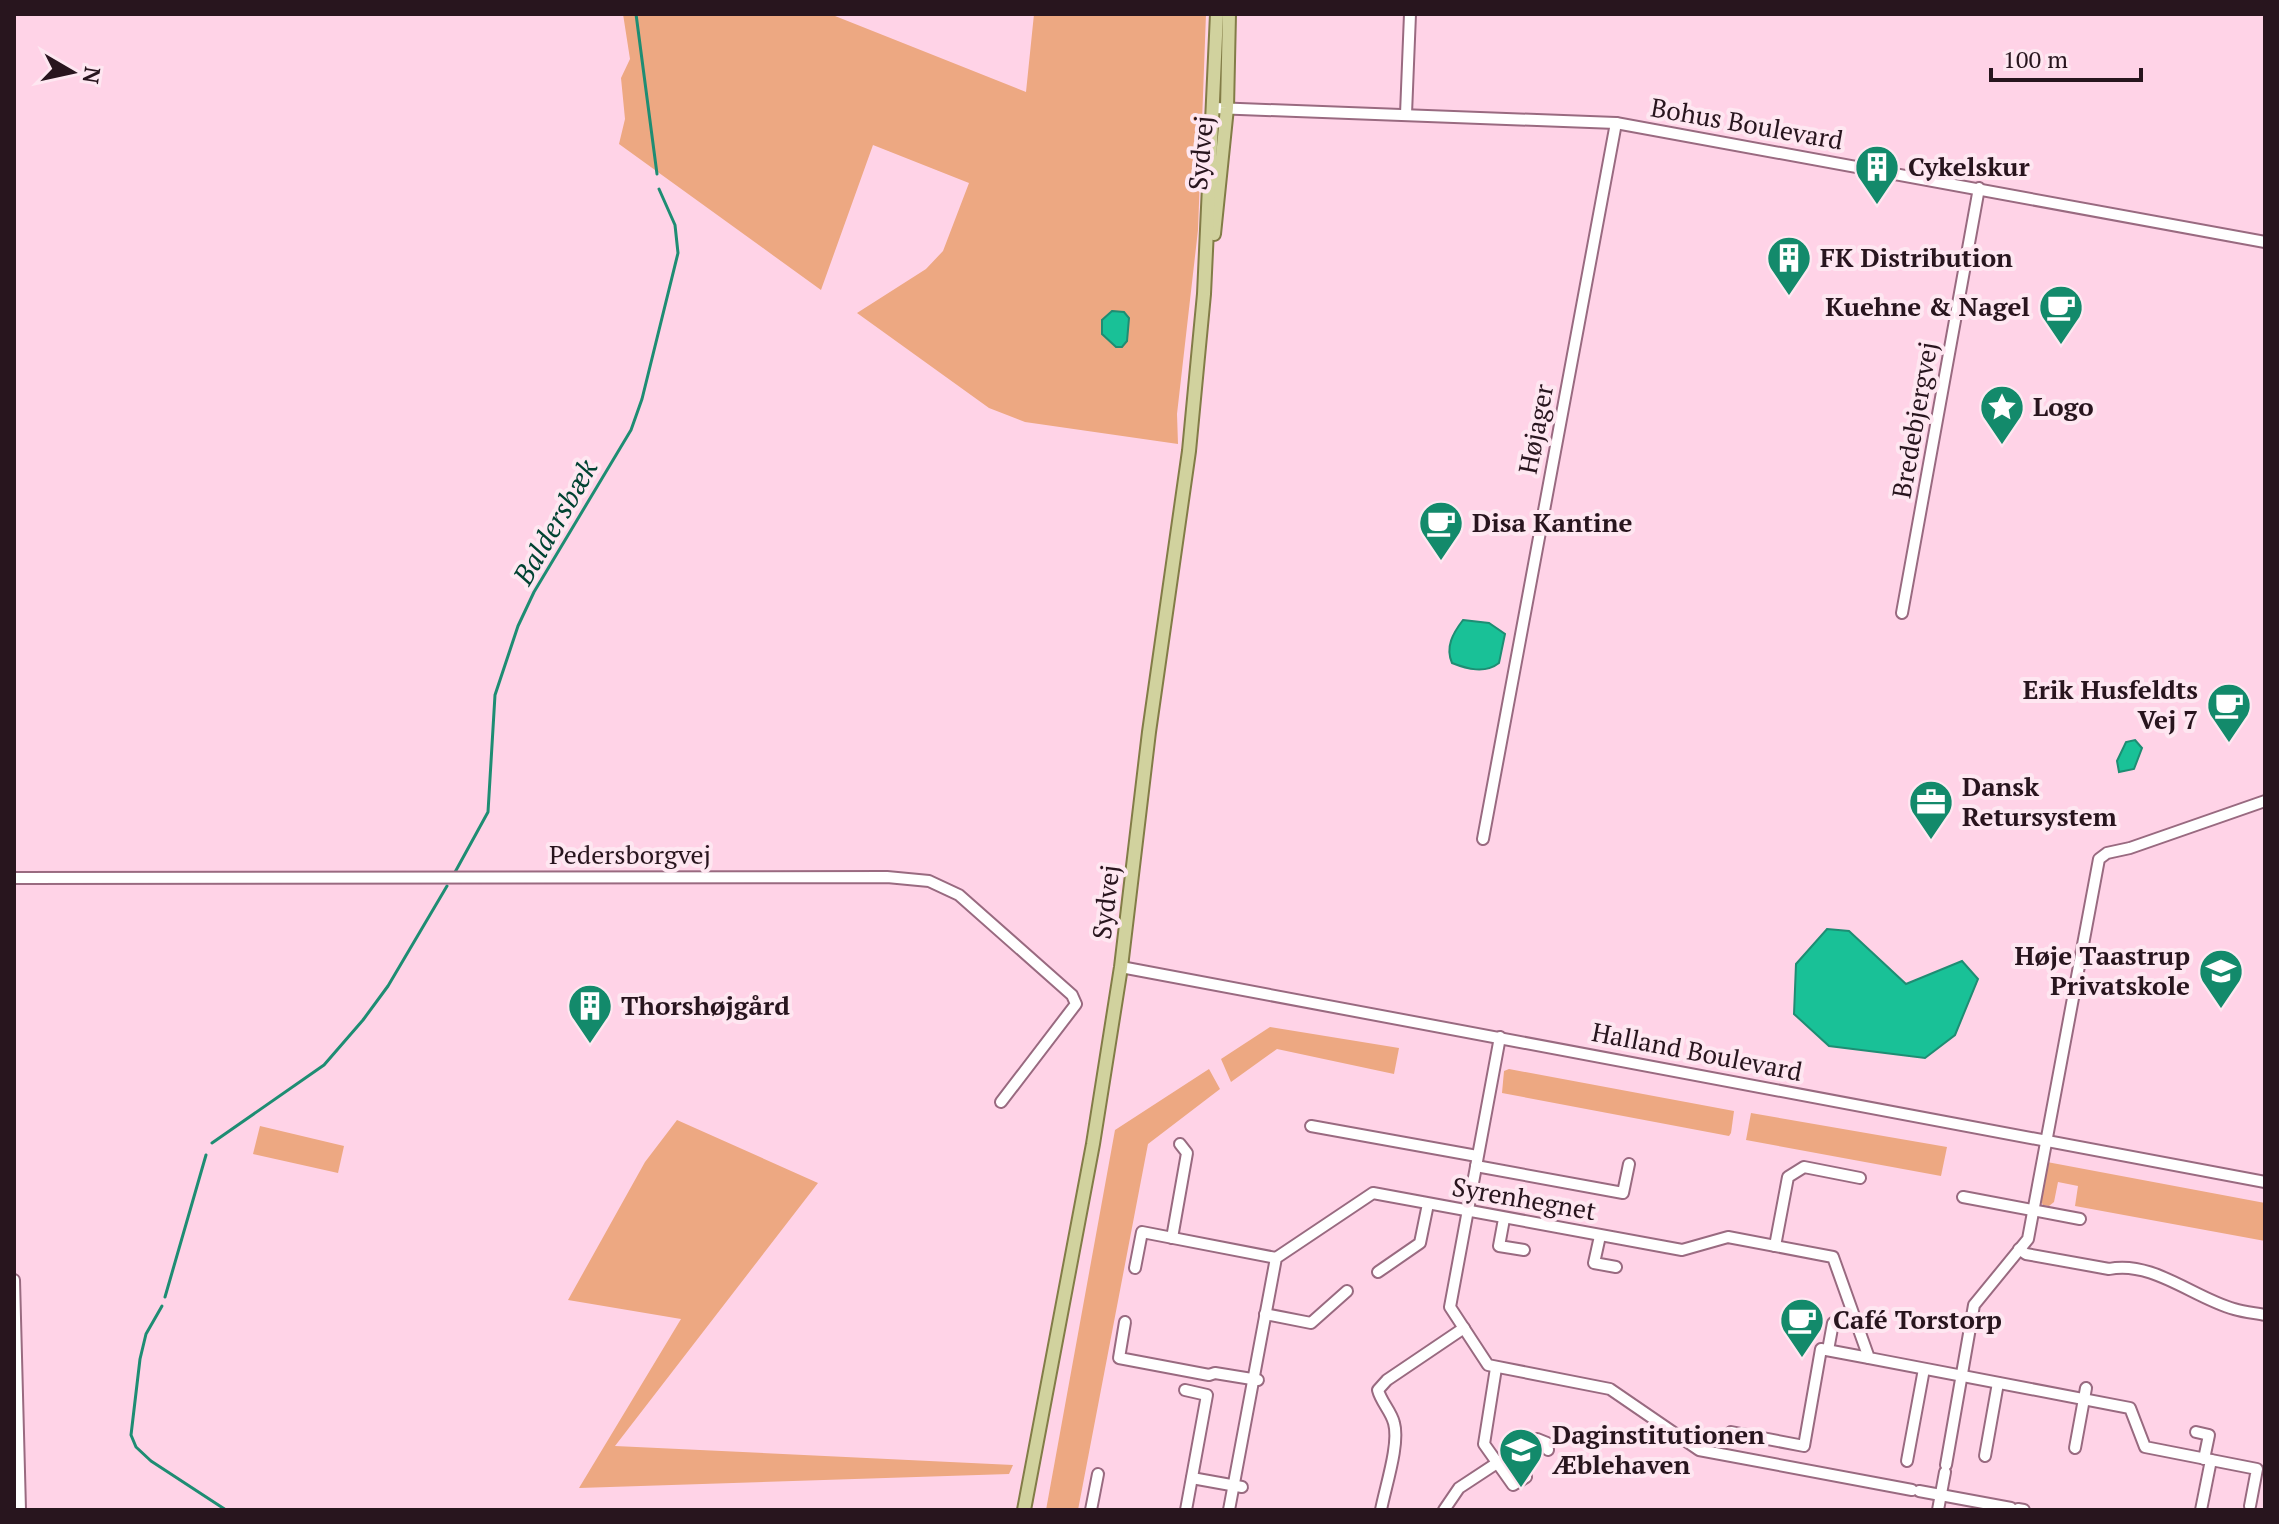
<svg xmlns="http://www.w3.org/2000/svg" width="2279" height="1524" font-family="'PT Serif',serif">
  <style>
    .green { fill: #eda882 }
    .water { fill: #19c197; stroke: #1e8d73; stroke-width: 2 }
    .lines { fill: none; stroke-linecap: round; stroke-linejoin: round }
    .stream { stroke: #1e8d73; stroke-width: 3 }
    .minor-casing { stroke: #996a80; stroke-width: 14 }
    .major-casing { stroke: #827c47; stroke-width: 16 }
    .minor { stroke: #fff; stroke-width: 10 }
    .major { stroke: #d1d29e; stroke-width: 12 }
    .labels { text-anchor: middle; stroke-width: 8; stroke-linejoin: round; paint-order: stroke }
    .street-label { font-size: 26px; fill: #28151e; stroke: #fee7f1 }
    .poi-label { font-size: 26px; font-weight: bold; fill: #28151e; stroke: #fee7f1; text-anchor: start }
    .water-label { font-size: 28px; font-style: italic; fill: #004332; stroke: #fee7f1 }
  </style>
  <rect width="100%" height="100%" fill="#ffd3e7"/>
  <!-- green -->
  <g class="green">
    <polygon points="623,14 830,14 1026,92 1034,14 1206,14 1198,230 1177,414 1178,444 1025,422 989,408 857,313 926,269 943,251 969,183 873,145 821,290 619,144 625,119 621,78 630,59"/>
    <polygon points="1270,1027 1399,1048 1394,1074 1277,1049 1231,1082 1221,1059"/>
    <polygon points="1209,1069 1220,1089 1148,1144 1078,1510 1046,1510 1115,1130"/>
    <polygon points="1509,1069 1734,1111 1731,1133 1729,1136 1502,1093 1504,1071"/>
    <polygon points="1751,1113 1947,1147 1941,1176 1746,1140"/>
    <polygon points="677,1120 818,1183 615,1446 1013,1465 1009,1474 579,1488 681,1319 568,1300 645,1162"/>
    <polygon points="260,1126 344,1146 338,1173 253,1154"/>
    <polygon points="2047,1162 2265,1203 2265,1241 2075,1206 2078,1186 2058,1182 2054,1202 2049,1206 2043,1205 2040,1199"/>
  </g>
  <!-- water -->
  <g class="water">
    <polygon points="1112,311 1124,312 1129,318 1127,341 1122,347 1116,347 1102,334 1102,320"/>
    <path d="M 1463,620 L 1489,623 L 1505,634 L 1499,663 C 1485,674 1467,669 1452,663 C 1445,647 1453,633 1463,620 Z"/>
    <polygon points="2135,740 2142,748 2134,769 2119,772 2117,761 2126,742"/>
    <polygon points="1827,929 1849,931 1906,984 1962,961 1978,979 1955,1035 1925,1058 1829,1046 1794,1014 1796,964"/>
  </g>
  <g class="lines">
    <!-- stream -->
    <g class="stream">
      <polyline points="636,14 657,174"/>
      <polyline points="454,874 488,812 495,695 518,626 534,592 631,430 642,399 678,253 675,225 659,189"/>
      <polyline points="212,1143 324,1065 363,1020 388,986 447,886"/>
      <polyline points="165,1297 206,1155"/>
      <polyline points="162,1306 146,1334 140,1359 131,1435 136,1447 151,1461 226,1510"/>
    </g>
    <!-- minor casing -->
    <g class="minor-casing">
      <g id="minor">
        <polyline points="1214,108 1616,123 2265,242"/>
        <polyline points="1406,114 1410,14"/>
        <polyline points="1902,613 1979,188"/>
        <polyline points="1483,839 1616,123"/>
        <polyline points="14,878 887,877 929,881 959,895 1072,995 1076,1004 1001,1102"/>
        <polyline points="1121,967 2265,1182"/>
        <polyline points="1500,1037 1450,1307 1488,1365 1610,1389 1699,1450 1912,1490"/>
        <polyline points="1311,1126 1477,1156"/>
        <polyline points="1476,1166 1623,1193 1629,1164"/>
        <polyline points="1963,1197 2080,1219"/>
        <polyline points="1504,1219 1499,1246 1524,1250"/>
        <polyline points="1600,1236 1594,1263 1616,1267"/>
        <polyline points="1172,1238 1187,1153 1180,1144"/>
        <polyline points="1775,1246 1788,1177 1804,1167 1860,1178"/>
        <path d="M 2019,1249 L 2026,1254 L 2109,1269 C 2152,1260 2194,1298 2234,1309 C 2244,1312 2255,1313 2265,1315"/>
        <polyline points="1135,1268 1142,1232 1276,1258"/>
        <polyline points="1378,1272 1420,1243 1428,1204"/>
        <polyline points="14,1280 20,1510"/>
        <polyline points="1265,1314 1311,1323 1347,1291"/>
        <polyline points="1125,1322 1119,1358 1209,1375 1215,1373 1258,1380"/>
        <polyline points="1828,1350 1833,1323"/>
        <polyline points="1496,1368 1484,1444 1513,1485 1526,1477"/>
        <polyline points="1185,1390 1207,1395 1186,1510"/>
        <polyline points="1731,1432 1804,1446 1821,1349 1869,1358"/>
        <polyline points="2196,1432 2209,1435 2204,1459"/>
        <polyline points="2075,1448 2086,1388"/>
        <polyline points="1985,1456 1998,1383"/>
        <polyline points="1907,1461 1924,1369"/>
        <polyline points="1946,1465 1974,1305 2028,1239 2099,859 2107,853 2130,848 2265,801"/>
        <polyline points="1192,1478 1242,1487"/>
        <polyline points="1919,1491 2011,1508"/>
        <polyline points="2018,1509 2024,1510"/>
        <polyline points="1091,1510 1098,1474"/>
        <polyline points="1229,1510 1276,1258 1373,1193 1682,1250 1728,1237 1833,1257 1869,1358 2130,1408 2145,1447 2257,1469 2250,1506"/>
        <path d="M 1381,1510 C 1385,1488 1400,1444 1394,1423 C 1391,1411 1381,1402 1378,1390 L 1387,1380 L 1464,1328"/>
        <polyline points="1444,1510 1459,1488 1532,1440 1537,1439 1547,1443 1548,1450"/>
        <polyline points="1938,1510 1945,1472"/>
        <polyline points="2201,1510 2211,1460"/>
      </g>
    </g>
    <!-- major casing -->
    <g class="major-casing">
      <g id="major">
        <polyline points="1214,234 1227,108 1229,14"/>
        <polyline points="1024,1510 1093,1144 1121,967 1149,732 1189,451 1204,294 1217,14"/>
      </g>
    </g>
    <!-- minor -->
    <use href="#minor" class="minor"/>
    <!-- major -->
    <use href="#major" class="major"/>
  </g>
  <!-- icons -->
  <defs>
    <g id="building-pin" transform="scale(2.3)"><path d="M0 17L-7.5 6A9.5 9.5 0 1 1 7.5 6Z" fill="#138a6b" stroke="#fee7f1"/><path d="M-4-6H4V6H1V3H-1V6H-4ZM-2.5-4.3h1.7v1.8h-1.7ZM.8-4.3h1.7v1.8H.8ZM-2.5-1h1.7V.8h-1.7ZM.8-1h1.7V.8H.8Z" fill="#fff"/></g>
    <g id="cafe-pin" transform="scale(2.3)"><path d="M0 17L-7.5 6A9.5 9.5 0 1 1 7.5 6Z" fill="#138a6b" stroke="#fee7f1"/><path d="M-5.5-4.5H6V0H3Q3 3.5 0 3.5H-2.5Q-5.5 3.5-5.5 0ZM3-3.2v2h1.7v-2ZM-6 4.5H4V6H-6Z" fill="#fff"/></g>
    <g id="sight-pin" transform="scale(2.3)"><path d="M0 17L-7.5 6A9.5 9.5 0 1 1 7.5 6Z" fill="#138a6b" stroke="#fee7f1"/><path d="M0-6L1.8-2.2L6-1.7L2.9 1.2L3.7 5.4L0 3.3L-3.7 5.4L-2.9 1.2L-6-1.7L-1.8-2.2Z" fill="#fff"/></g>
    <g id="office-pin" transform="scale(2.3)"><path d="M0 17L-7.5 6A9.5 9.5 0 1 1 7.5 6Z" fill="#138a6b" stroke="#fee7f1"/><path d="M-6-3h4V-5.5h4V-3h4V5H-6ZM-1-4.5V-3h2v-1.5ZM-6 0V1H6V0Z" fill="#fff"/></g>
    <g id="school-pin" transform="scale(2.3)"><path d="M0 17L-7.5 6A9.5 9.5 0 1 1 7.5 6Z" fill="#138a6b" stroke="#fee7f1"/><path d="M0-5L7-2L0 1L-7-2ZM-4 1L0 2.5L4 1V4Q0 6-4 4Z" fill="#fff"/></g>
  </defs>
  <g fill-rule="evenodd">
    <use href="#building-pin" x="1877" y="167"/>
    <use href="#building-pin" x="1789" y="258"/>
    <use href="#cafe-pin" x="2061" y="307"/>
    <use href="#sight-pin" x="2002" y="407"/>
    <use href="#cafe-pin" x="1441" y="523"/>
    <use href="#cafe-pin" x="2229" y="705"/>
    <use href="#office-pin" x="1931" y="802"/>
    <use href="#school-pin" x="2221" y="971"/>
    <use href="#building-pin" x="590" y="1006"/>
    <use href="#cafe-pin" x="1802" y="1320"/>
    <use href="#school-pin" x="1521" y="1450"/>
  </g>
  <g class="labels">
    <!-- street labels -->
    <g class="street-label">
      <text transform="translate(1747 124) rotate(10)" y="9">Bohus Boulevard</text>
      <text transform="translate(1201 153) rotate(-85)" y="9">Sydvej</text>
      <text transform="translate(1915 420) rotate(-80)" y="9">Bredebjergvej</text>
      <text transform="translate(1536 429) rotate(-79)" y="9">Højager</text>
      <text x="630" y="864">Pedersborgvej</text>
      <text transform="translate(1106 902) rotate(-83)" y="9">Sydvej</text>
      <text transform="translate(1697 1052) rotate(11)" y="9">Halland Boulevard</text>
      <text transform="translate(1524 1199) rotate(10)" y="9">Syrenhegnet</text>
    </g>
    <!-- poi labels -->
    <g class="poi-label">
      <text x="1908" y="176">Cykelskur</text>
      <text x="1820" y="267">FK Distribution</text>
      <text x="2030" y="316" text-anchor="end">Kuehne &amp; Nagel</text>
      <text x="2033" y="416">Logo</text>
      <text x="1472" y="532">Disa Kantine</text>
      <text x="2198" y="699" text-anchor="end">Erik Husfeldts<tspan x="2198" dy="30">Vej 7</tspan></text>
      <text x="1962" y="796">Dansk<tspan x="1962" dy="30">Retursystem</tspan></text>
      <text x="2190" y="965" text-anchor="end">Høje Taastrup<tspan x="2190" dy="30">Privatskole</tspan></text>
      <text x="621" y="1015">Thorshøjgård</text>
      <text x="1833" y="1329">Café Torstorp</text>
      <text x="1552" y="1444">Daginstitutionen<tspan x="1552" dy="30">Æblehaven</tspan></text>
    </g>
    <!-- water labels -->
    <g class="water-label">
      <text transform="translate(555 522) rotate(-60)" y="10">Baldersbæk</text>
    </g>
  </g>
  <!-- border -->
  <rect width="2279" height="1524" fill="none" stroke="#28151e" stroke-width="32"/>
  <!-- north arrow -->
  <g transform="translate(72 72) rotate(99)" stroke="#fee7f1" stroke-width="6" paint-order="stroke">
  <path d="M0-6L14 30L0 20L-14 30Z" fill="#28151e"/>
  <text y="-12" font-size="22" font-weight="bold" text-anchor="middle" fill="#28151e">N</text>
  </g>
  <!-- scale -->
  <path d="M1991 68v12h150v-12" fill="none" stroke="#28151e" stroke-width="4"/>
  <text x="2003" y="68" font-size="24" fill="#28151e" stroke="#fee7f1" stroke-width="6" paint-order="stroke">100 m</text>
</svg>
